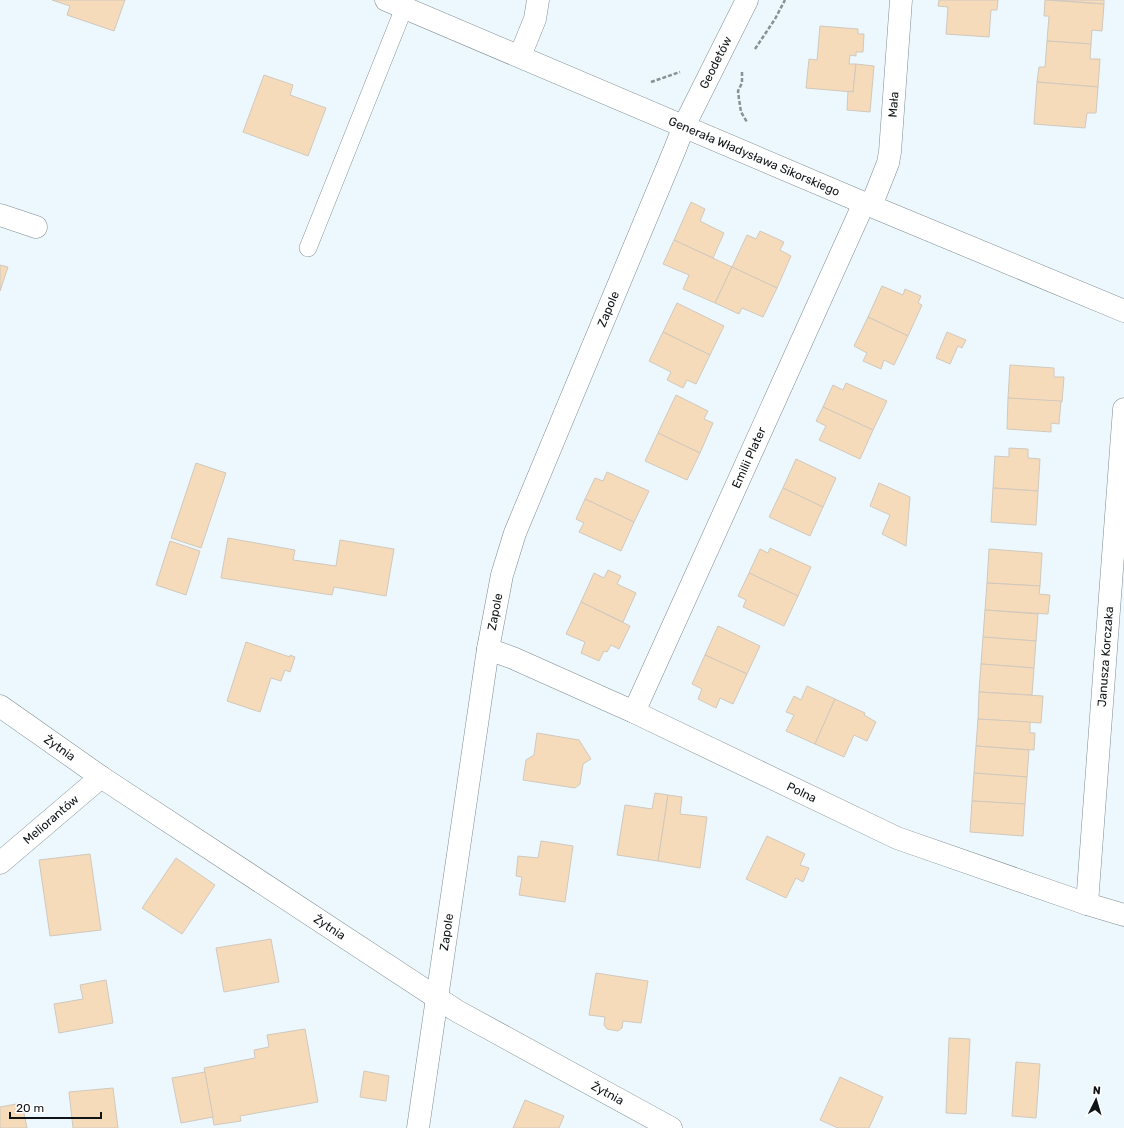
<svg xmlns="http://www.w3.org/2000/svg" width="1124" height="1128" font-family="Rubik,sans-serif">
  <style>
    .building { fill: #f6dbbb; stroke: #d1c8bd }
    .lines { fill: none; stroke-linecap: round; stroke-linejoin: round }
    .service-casing { stroke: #7e8b91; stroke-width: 18 }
    .minor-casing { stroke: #7e8b91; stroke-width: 23 }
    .tertiary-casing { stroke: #7e8b91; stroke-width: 23 }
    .path { stroke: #889195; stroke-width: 2.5; stroke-dasharray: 4 2; stroke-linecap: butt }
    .service { stroke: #fff; stroke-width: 17 }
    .minor { stroke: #fff; stroke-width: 22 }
    .tertiary { stroke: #fff; stroke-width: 22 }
    .labels { text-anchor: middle; stroke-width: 3.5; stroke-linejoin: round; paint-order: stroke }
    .street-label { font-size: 12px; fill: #0f1416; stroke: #fff }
  </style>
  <rect width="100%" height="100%" fill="#ecf8fd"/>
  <!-- building -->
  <g class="building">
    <polygon points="52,0 125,0 114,31 67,15 70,6"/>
    <polygon points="939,0 998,0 997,10 991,10 989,37 946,34 948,7 938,6"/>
    <polygon points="1045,0 1104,4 1102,31 1092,30 1091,44 1047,41 1049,16 1044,16"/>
    <polygon points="1054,0 1104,0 1104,4"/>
    <polygon points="820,26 858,29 858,34 864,34 863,52 856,52 856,56 850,55 849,64 856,64 853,92 806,88 809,59 817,60"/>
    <polygon points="1047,41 1091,44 1090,59 1100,59 1098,87 1037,82 1039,67 1045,67"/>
    <polygon points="856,64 874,66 870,112 847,110 848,91 853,92"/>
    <polygon points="264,75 293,85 290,95 326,108 308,156 243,132"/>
    <polygon points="1037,82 1098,87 1096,113 1087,113 1085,128 1034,124"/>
    <polygon points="691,202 705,209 700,221 724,233 713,258 674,240"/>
    <polygon points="760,231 784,242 780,250 791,256 777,288 732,267 747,235 756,239"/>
    <polygon points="674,240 732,267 715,303 683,289 689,275 663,264"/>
    <polygon points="0,265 8,267 0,291"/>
    <polygon points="732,267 777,288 763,317 742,308 739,314 715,303"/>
    <polygon points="882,286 903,295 905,289 921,296 918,303 922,305 908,336 868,317"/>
    <polygon points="677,303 724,326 710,355 663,332"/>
    <polygon points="868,317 908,336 894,365 884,360 881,369 863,361 867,353 854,346"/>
    <polygon points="663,332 710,355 696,384 687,380 683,388 667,380 671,372 649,361"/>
    <polygon points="947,332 966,340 962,348 958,346 950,364 936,358"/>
    <polygon points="1010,365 1054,368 1054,377 1064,377 1062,402 1008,398"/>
    <polygon points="846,383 887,401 873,430 823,407 833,385 843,390"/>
    <polygon points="676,395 708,411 704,419 713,423 700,453 658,433"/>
    <polygon points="1008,398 1061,401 1059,424 1051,423 1051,432 1007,429"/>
    <polygon points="823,407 873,430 860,459 819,440 826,426 816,421"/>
    <polygon points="658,433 700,453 687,480 645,461"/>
    <polygon points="1009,448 1028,449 1028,458 1040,459 1038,491 993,488 995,456 1009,457"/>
    <polygon points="796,459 836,478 823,507 783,488"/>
    <polygon points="196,463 226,473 201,548 171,538"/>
    <polygon points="607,472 649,491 634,522 585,499 595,478 603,481"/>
    <polygon points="879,483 910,497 906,546 882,534 890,515 870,506"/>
    <polygon points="783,488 823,507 810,536 769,517"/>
    <polygon points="993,488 1038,491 1036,525 991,522"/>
    <polygon points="585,499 634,522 621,551 579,532 584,523 576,519"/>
    <polygon points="228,538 295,550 293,560 336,566 340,540 394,549 386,596 334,587 332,595 221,578"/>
    <polygon points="170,541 200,551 186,595 156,585"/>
    <polygon points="770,548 811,567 798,596 749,573 760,549 768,553"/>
    <polygon points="989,549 1042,553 1040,586 987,583"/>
    <polygon points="608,570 621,576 617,584 636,593 623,622 581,602 594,573 604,578"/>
    <polygon points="749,573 798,596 784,626 743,607 746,600 738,596"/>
    <polygon points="987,583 1040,586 1039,594 1050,595 1048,614 985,610"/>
    <polygon points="581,602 630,626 619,649 611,645 607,652 604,651 599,661 581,653 585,642 566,634"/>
    <polygon points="985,610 1038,614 1036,641 983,637"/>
    <polygon points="718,626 760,646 747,674 705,655"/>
    <polygon points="983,637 1036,641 1034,668 981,664"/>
    <polygon points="246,642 290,657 290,655 295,657 290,672 285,670 281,681 271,678 260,712 227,701"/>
    <polygon points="705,655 747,674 733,704 720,698 716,708 698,699 702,689 692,684"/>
    <polygon points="981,664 1034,668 1032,695 979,692"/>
    <polygon points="807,686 835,699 815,744 786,731 794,715 786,712 794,696 801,700"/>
    <polygon points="979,692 1043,696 1041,723 978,719"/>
    <polygon points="835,699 865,713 864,715 876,722 867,741 854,735 844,757 815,744"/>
    <polygon points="978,719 1030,722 1030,733 1035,733 1034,750 976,746"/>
    <polygon points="537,733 579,740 591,759 583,764 580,784 575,788 523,780 526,760 534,755"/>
    <polygon points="976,746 1029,750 1027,777 974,773"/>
    <polygon points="974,773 1027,777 1025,804 972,801"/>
    <polygon points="655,793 668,795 658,861 617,855 625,805 652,809"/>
    <polygon points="668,795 682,797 680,814 707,817 700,868 658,861"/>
    <polygon points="972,801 1025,804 1023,836 970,832"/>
    <polygon points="767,836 805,854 800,865 809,868 803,882 796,878 786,898 746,879"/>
    <polygon points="541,841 573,846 565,902 519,895 522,877 516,876 518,856 538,858"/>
    <polygon points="90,854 101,930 50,936 39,860"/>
    <polygon points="176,858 215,885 182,934 142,908"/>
    <polygon points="271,939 279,982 224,992 216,948"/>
    <polygon points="596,973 648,981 641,1023 623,1021 622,1028 618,1031 607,1029 604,1025 605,1017 589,1015"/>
    <polygon points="106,980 113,1023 59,1033 54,1004 83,999 80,985"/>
    <polygon points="305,1029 318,1102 240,1116 241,1121 214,1125 204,1068 255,1058 254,1050 269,1047 267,1035"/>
    <polygon points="949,1038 970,1039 966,1114 946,1113"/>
    <polygon points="1016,1062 1040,1064 1036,1118 1012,1116"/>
    <polygon points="364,1071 389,1076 386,1101 360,1097"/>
    <polygon points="205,1072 213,1117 181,1123 172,1078"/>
    <polygon points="840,1077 883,1097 869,1128 838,1128 820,1120"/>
    <polygon points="113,1088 118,1128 73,1128 69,1092"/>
    <polygon points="525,1100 564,1116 559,1128 513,1128"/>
    <polygon points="22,1103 27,1128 0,1128 0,1107"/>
  </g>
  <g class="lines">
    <!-- service casing -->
    <g class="service-casing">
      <polyline id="service" points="308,248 404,8"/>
    </g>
    <!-- minor casing -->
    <g class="minor-casing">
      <g id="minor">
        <polyline points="520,56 535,19 538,0"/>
        <path id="s1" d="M 871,206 L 888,163 L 890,152 L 901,0"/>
        <polyline points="0,215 36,227"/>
        <path id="s2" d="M 488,649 L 513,658 L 634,712 L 897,838 L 1087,904 L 1124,915"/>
        <path id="s3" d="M 0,706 L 101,777 L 457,1011 L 671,1128"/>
        <path id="s4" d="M 634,712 L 864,203"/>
        <path id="s5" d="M 0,863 L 101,777"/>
        <path id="s6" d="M 1087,904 L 1124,409"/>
      </g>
    </g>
    <!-- tertiary casing -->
    <g class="tertiary-casing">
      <g id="tertiary">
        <path id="s7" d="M 386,0 L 871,206 L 1124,311"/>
        <path id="s8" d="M 418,1128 L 488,649 L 502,575 L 515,533 L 675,149 L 684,126 L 747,0"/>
      </g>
    </g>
    <!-- path -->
    <g class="path">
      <polyline points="755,49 775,19 785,0"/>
      <polyline points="742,72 742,83 738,91 739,99 741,112 747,122"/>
      <polyline points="651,82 680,72"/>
    </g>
    <!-- service -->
    <use href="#service" class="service"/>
    <!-- minor -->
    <use href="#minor" class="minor"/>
    <!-- tertiary -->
    <use href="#tertiary" class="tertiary"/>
  </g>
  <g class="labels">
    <!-- street labels -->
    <g class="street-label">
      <text dy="4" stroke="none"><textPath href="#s8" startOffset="1115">Geodetów</textPath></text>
      <text dy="4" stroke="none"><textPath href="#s1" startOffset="105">Mała</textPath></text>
      <text dy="4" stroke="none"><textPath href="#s7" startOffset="400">Generała Władysława Sikorskiego</textPath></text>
      <text dy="4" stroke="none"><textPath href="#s8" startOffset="846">Zapole</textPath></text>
      <text dy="4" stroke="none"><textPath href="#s4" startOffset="279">Emilii Plater</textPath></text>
      <text dy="4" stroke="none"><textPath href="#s8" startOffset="522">Zapole</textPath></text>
      <text dy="4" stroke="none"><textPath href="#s6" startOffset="248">Janusza Korczaka</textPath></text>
      <text dy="4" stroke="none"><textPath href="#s3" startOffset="73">Żytnia</textPath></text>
      <text dy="4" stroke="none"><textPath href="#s2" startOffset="345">Polna</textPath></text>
      <text dy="4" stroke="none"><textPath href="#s5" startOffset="67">Meliorantów</textPath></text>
      <text dy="4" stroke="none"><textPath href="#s3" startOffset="397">Żytnia</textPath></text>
      <text dy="4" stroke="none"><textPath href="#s8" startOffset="198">Zapole</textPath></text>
      <text dy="4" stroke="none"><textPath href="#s3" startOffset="721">Żytnia</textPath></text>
    </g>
  </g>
  <!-- north arrow -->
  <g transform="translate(1096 1100) rotate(5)" stroke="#ffffff" stroke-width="3" paint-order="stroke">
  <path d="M0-3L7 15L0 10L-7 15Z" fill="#0f1416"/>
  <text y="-6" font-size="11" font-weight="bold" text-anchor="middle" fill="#0f1416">N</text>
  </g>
  <!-- scale -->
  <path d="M10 1112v6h91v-6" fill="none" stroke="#0f1416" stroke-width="2"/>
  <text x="16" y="1112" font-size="12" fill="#0f1416" stroke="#ffffff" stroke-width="3" paint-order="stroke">20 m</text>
</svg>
